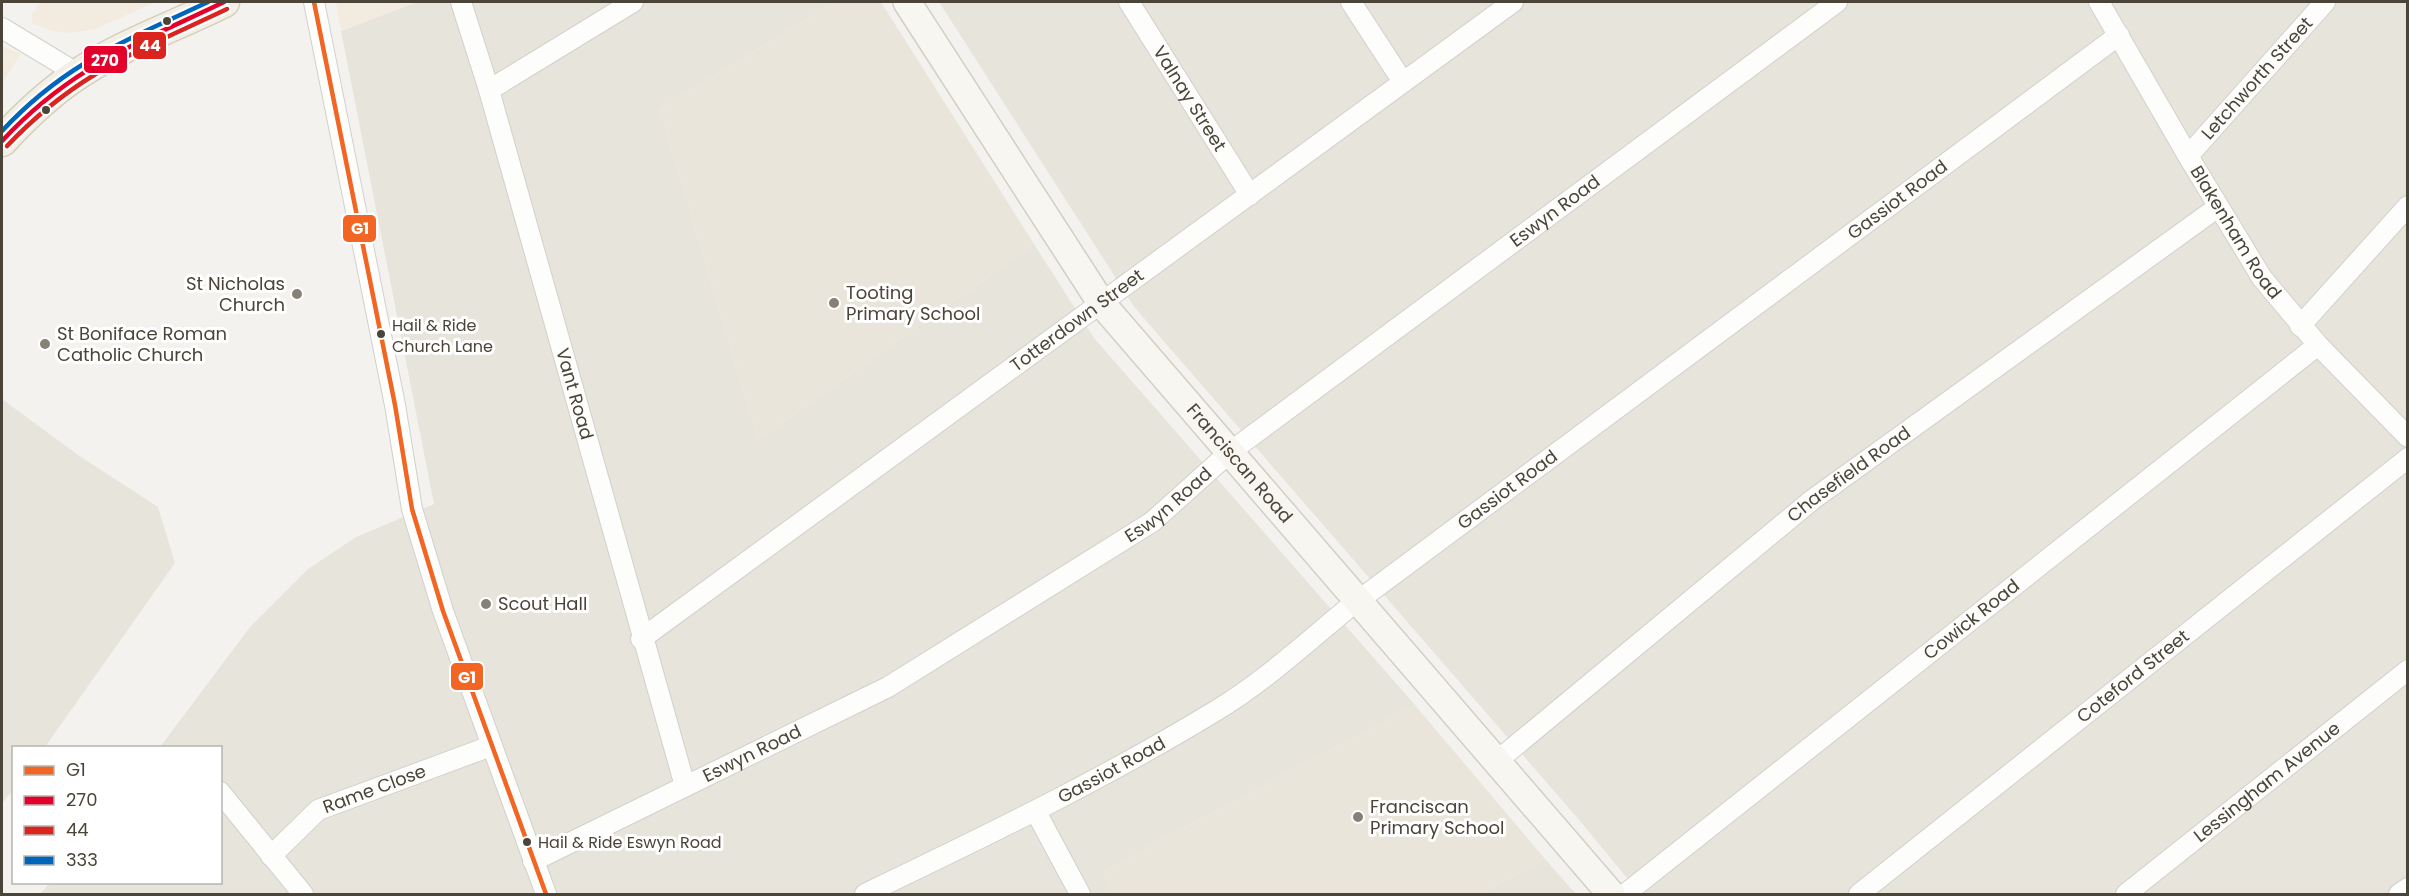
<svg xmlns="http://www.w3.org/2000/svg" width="2409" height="896" font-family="Poppins,sans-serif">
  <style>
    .residential { fill: #e7e4dc }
    .commercial { fill: #f3ebdf }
    .education { fill: #eae5da }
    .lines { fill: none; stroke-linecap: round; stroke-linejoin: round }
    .street-casing { stroke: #d2d0cb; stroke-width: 22 }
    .secondary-casing { stroke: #d3cfc5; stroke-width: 30 }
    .primary-casing { stroke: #d6cebb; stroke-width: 33 }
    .street { stroke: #fdfdfc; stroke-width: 20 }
    .secondary { stroke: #f7f6f1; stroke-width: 27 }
    .primary { stroke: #f2efe6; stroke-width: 30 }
    .bus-1-casing { stroke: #fff; stroke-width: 9 }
    .bus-2-casing { stroke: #fff; stroke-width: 9 }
    .bus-3-casing { stroke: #fff; stroke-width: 9 }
    .bus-4-casing { stroke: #fff; stroke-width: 9 }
    .bus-1 { stroke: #f26522; stroke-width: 4.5 }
    .bus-2 { stroke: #e4002b; stroke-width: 4.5 }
    .bus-3 { stroke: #dc241f; stroke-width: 4.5 }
    .bus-4 { stroke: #0065bd; stroke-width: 4.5 }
    .bus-dot { fill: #4b4439; stroke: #fff; stroke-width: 2 }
    .poi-dot { fill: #868178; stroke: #fff; stroke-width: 2 }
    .labels { text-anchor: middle; stroke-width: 6; stroke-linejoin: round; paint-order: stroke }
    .bus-label { font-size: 16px; fill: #4b4439; stroke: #fff; text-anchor: start }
    .street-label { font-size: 18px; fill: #4b4439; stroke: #fff }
    .poi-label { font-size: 18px; fill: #4b4439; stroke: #fff; text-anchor: start }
    .line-badge { stroke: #fff; stroke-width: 2 }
    .badge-label { font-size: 16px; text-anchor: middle; font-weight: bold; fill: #fff }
  </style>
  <rect width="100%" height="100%" fill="#f4f2ee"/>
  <!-- residential -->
  <g class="residential">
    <polygon points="417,2 835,2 660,109 758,440 1034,244 1094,338 1415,705 1102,872 1114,894 40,894 50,883 220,882 220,748 160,747 250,627 308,569 356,537 434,504 341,31"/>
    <polygon points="939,2 2407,2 2407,894 1640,894 1580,821 1135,308"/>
    <polygon points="2,399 78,455 158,507 175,563 45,747 14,748 13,790 2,803"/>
    <polygon points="1545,859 1576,894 1478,894"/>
  </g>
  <!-- commercial -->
  <g class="commercial">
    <polygon points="40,2 156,2 95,29 71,33 53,31 32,23 32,14"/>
    <polygon points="336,2 417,2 341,31"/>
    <polygon points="2,46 21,54 2,83"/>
  </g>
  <!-- education -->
  <g class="education">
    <polygon points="835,2 881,2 1034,244 758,440 660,109"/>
    <polygon points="1415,705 1545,859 1478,894 1114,894 1102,872"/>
  </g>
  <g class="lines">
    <!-- street casing -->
    <g class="street-casing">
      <g id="street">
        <polyline points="314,2 395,405 412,509 443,611 546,894"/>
        <path id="s1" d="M 461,2 L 489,90 L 685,786"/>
        <path id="s2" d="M 1129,2 L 1250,195"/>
        <polyline points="1351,2 1403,82"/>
        <path id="s3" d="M 2099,2 L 2188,156 L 2262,278 L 2318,345 L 2408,437"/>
        <polyline points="2,28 78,74"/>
        <polyline points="489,90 633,2"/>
        <path id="s4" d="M 2188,156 L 2325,2"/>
        <polyline points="2300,326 2408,206"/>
        <path id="s5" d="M 641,639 L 1513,2"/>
        <path id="s6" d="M 1497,761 L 1812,500 L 2218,207"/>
        <polyline points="220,792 303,894"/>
        <polyline points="1036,812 1080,894"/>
        <path id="s7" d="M 271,856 L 318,810 L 491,746"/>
        <path id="s8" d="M 533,861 L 888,687 L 1152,522 L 1230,452 L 1837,2"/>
        <path id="s9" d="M 865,894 C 984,837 1104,779 1217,710 C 1263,682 1305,644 1347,609 L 2119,35"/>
        <path id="s10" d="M 1625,894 L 2318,345"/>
        <path id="s11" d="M 1859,894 L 2408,458"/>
        <path id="s12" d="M 2126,894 L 2408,670"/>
        <polyline points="2399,894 2408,888"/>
      </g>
    </g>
    <!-- secondary casing -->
    <g class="secondary-casing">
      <g id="secondary">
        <path id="s13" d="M 907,2 L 1102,304 L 1611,894"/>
      </g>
    </g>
    <!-- primary casing -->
    <g class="primary-casing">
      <path id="primary" d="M 2,141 C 25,116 49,93 78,74 C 123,44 176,26 224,2"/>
    </g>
    <!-- street -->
    <use href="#street" class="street"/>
    <!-- secondary -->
    <use href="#secondary" class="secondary"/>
    <!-- primary -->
    <use href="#primary" class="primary"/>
    <!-- bus-1 casing -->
    <g class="bus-1-casing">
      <polyline id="bus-1" points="314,2 395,405 412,509 443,611 546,894"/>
    </g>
    <!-- bus-2 casing -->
    <g class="bus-2-casing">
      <path id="bus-2" d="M 2,141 C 72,66 135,45 224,2"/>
    </g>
    <!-- bus-3 casing -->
    <g class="bus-3-casing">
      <path id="bus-3" d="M 7,146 C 77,72 139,51 227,9"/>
    </g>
    <!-- bus-4 casing -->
    <g class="bus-4-casing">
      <path id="bus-4" d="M 2,131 C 65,63 127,40 208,2"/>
    </g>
    <!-- bus-1 -->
    <use href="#bus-1" class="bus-1"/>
    <!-- bus-2 -->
    <use href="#bus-2" class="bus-2"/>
    <!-- bus-3 -->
    <use href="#bus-3" class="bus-3"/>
    <!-- bus-4 -->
    <use href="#bus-4" class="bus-4"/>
  </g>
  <!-- markers -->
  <g class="bus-dot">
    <circle cx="167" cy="21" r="5"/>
    <circle cx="46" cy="110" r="5"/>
    <circle cx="381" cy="334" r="5"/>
    <circle cx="527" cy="842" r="5"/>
  </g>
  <g class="poi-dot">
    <circle cx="297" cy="294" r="6"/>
    <circle cx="834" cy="303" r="6"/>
    <circle cx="45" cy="344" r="6"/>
    <circle cx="486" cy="604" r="6"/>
    <circle cx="1358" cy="817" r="6"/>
  </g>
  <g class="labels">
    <!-- bus labels -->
    <g class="bus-label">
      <text x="392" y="331">Hail &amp; Ride<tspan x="392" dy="21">Church Lane</tspan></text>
      <text x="538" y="848">Hail &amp; Ride Eswyn Road</text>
    </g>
    <!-- street labels -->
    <g class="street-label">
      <text dy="6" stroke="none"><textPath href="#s4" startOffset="104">Letchworth Street</textPath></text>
      <text dy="6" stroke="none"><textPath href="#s2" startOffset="114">Valnay Street</textPath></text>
      <text dy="6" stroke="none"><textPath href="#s9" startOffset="1248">Gassiot Road</textPath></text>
      <text dy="6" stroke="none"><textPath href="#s8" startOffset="1216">Eswyn Road</textPath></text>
      <text dy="6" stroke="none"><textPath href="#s3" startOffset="268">Blakenham Road</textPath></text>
      <text dy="6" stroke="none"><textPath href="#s5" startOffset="540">Totterdown Street</textPath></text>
      <text dy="6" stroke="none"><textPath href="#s1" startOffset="408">Vant Road</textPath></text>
      <text dy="6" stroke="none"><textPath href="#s13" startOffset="570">Franciscan Road</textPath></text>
      <text dy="6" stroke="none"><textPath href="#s6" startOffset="454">Chasefield Road</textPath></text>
      <text dy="6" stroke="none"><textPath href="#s9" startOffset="762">Gassiot Road</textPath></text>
      <text dy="6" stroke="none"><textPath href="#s8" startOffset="730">Eswyn Road</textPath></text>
      <text dy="6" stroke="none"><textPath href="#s10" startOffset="442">Cowick Road</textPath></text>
      <text dy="6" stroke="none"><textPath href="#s11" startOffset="350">Coteford Street</textPath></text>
      <text dy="6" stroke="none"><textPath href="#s8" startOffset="244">Eswyn Road</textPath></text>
      <text dy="6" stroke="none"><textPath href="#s9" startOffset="276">Gassiot Road</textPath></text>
      <text dy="6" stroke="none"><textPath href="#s12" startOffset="180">Lessingham Avenue</textPath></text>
      <text dy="6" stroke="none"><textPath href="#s7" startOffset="126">Rame Close</textPath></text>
    </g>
    <!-- poi labels -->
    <g class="poi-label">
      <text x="285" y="290" text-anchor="end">St Nicholas<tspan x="285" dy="21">Church</tspan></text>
      <text x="846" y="299">Tooting<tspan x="846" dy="21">Primary School</tspan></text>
      <text x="57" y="340">St Boniface Roman<tspan x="57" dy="21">Catholic Church</tspan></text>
      <text x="498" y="610">Scout Hall</text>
      <text x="1370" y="813">Franciscan<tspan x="1370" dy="21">Primary School</tspan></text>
    </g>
  </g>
  <g class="line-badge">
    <rect x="132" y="31" width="35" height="29" rx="6" fill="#dc241f"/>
    <rect x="83" y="45" width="45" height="29" rx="6" fill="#e4002b"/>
    <rect x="342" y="214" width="35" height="29" rx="6" fill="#f26522"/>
    <rect x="450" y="662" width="34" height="29" rx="6" fill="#f26522"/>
  </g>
  <g class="badge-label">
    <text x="150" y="51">44</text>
    <text x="105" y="66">270</text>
    <text x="360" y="234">G1</text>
    <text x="467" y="683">G1</text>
  </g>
  <!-- border -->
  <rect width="2409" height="896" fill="none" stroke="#4b4439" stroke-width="6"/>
  <!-- legend -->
  <rect x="12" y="746" width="210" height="138" fill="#ffffff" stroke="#b7b4b0" stroke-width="1.5"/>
  <rect x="24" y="766" width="30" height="9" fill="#f26522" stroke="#b7b4b0" stroke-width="1.5"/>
  <text x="66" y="776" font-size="18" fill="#4b4439">G1</text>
  <rect x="24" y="796" width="30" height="9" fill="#e4002b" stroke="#b7b4b0" stroke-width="1.5"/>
  <text x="66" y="806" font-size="18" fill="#4b4439">270</text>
  <rect x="24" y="826" width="30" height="9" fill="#dc241f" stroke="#b7b4b0" stroke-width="1.5"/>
  <text x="66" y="836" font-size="18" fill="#4b4439">44</text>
  <rect x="24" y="856" width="30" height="9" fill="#0065bd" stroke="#b7b4b0" stroke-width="1.5"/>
  <text x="66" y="866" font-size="18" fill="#4b4439">333</text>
</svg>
